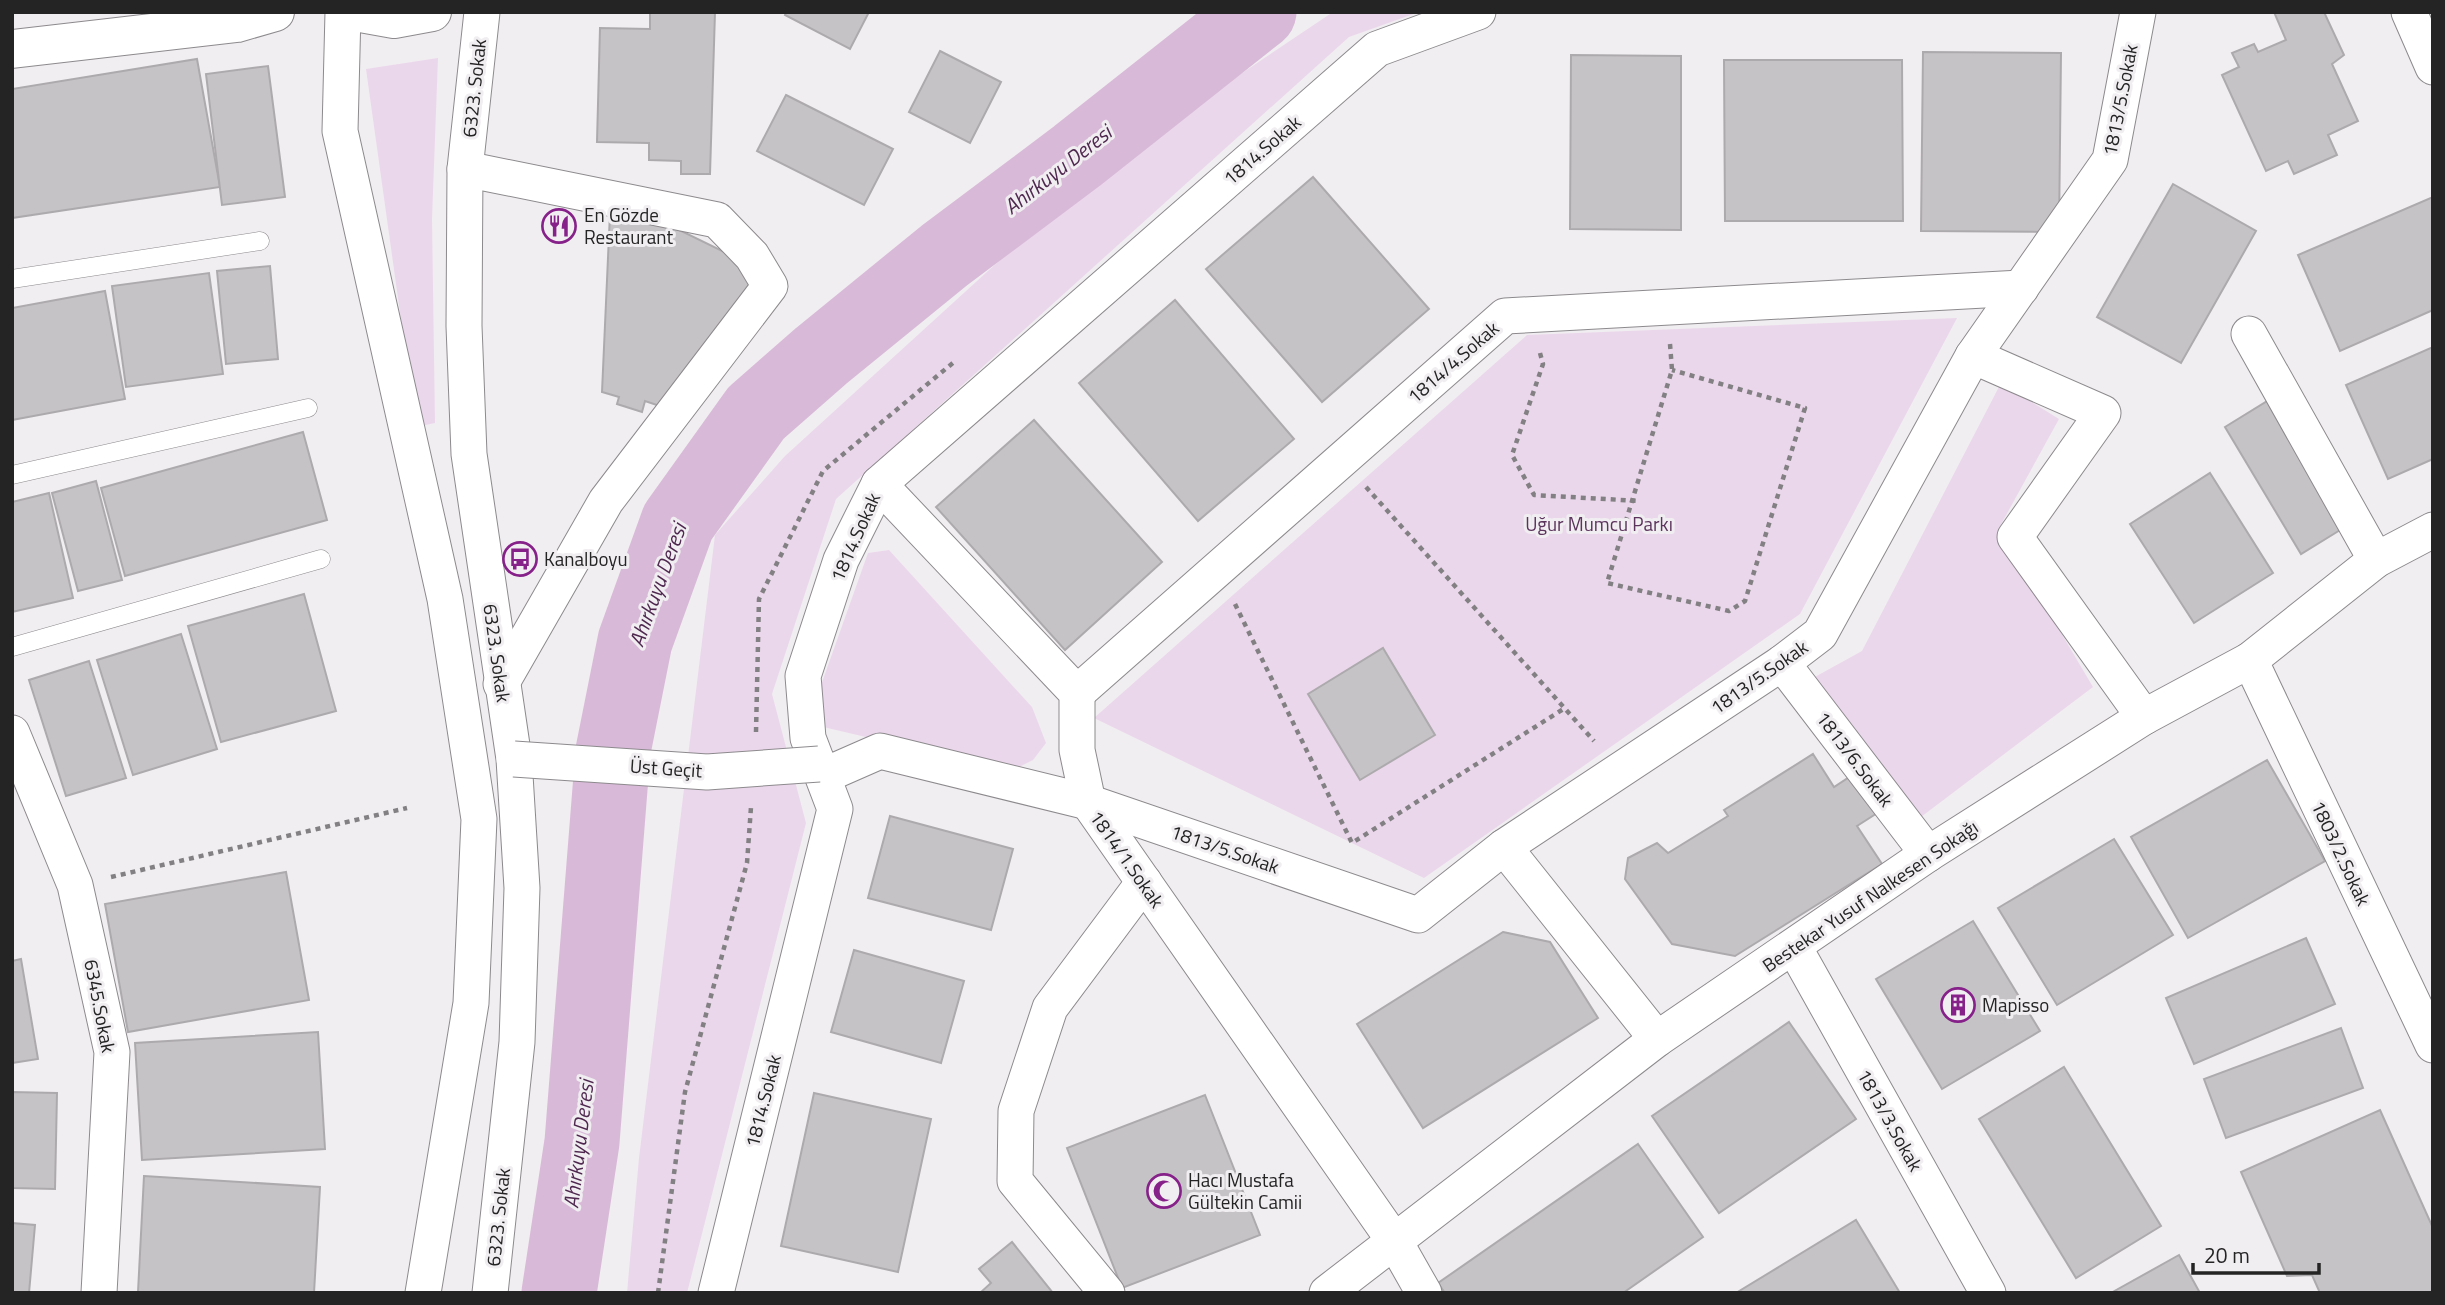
<svg xmlns="http://www.w3.org/2000/svg" width="2445" height="1305" font-family="'Titillium Web',sans-serif">
  <style>
    .green { fill: #ebd7eb }
    .lines { fill: none; stroke-linecap: round; stroke-linejoin: round }
    .river { stroke: #d8bad8; stroke-width: 75 }
    .building { fill: #c6c3c6; stroke: #adaaad; stroke-width: 2 }
    .lane-casing { stroke: #8d8a8d; stroke-width: 19 }
    .street-casing { stroke: #8d8a8d; stroke-width: 37 }
    .secondary-casing { stroke: #8d8a8d; stroke-width: 40 }
    .path { stroke: #828082; stroke-width: 4.5; stroke-dasharray: 5 5; stroke-linecap: butt }
    .lane { stroke: #fff; stroke-width: 18 }
    .street { stroke: #fff; stroke-width: 35 }
    .secondary { stroke: #fff; stroke-width: 38 }
    .street-bridge-casing { stroke: #8d8a8d; stroke-width: 37; stroke-linecap: butt }
    .street-bridge { stroke: #fff; stroke-width: 35 }
    .labels { text-anchor: middle; stroke-width: 6; stroke-linejoin: round; paint-order: stroke }
    .street-label { font-size: 19px; fill: #252425; stroke: #f1eef1 }
    .poi-label { font-size: 19px; fill: #252425; stroke: #f1eef1; text-anchor: start }
    .park-label { font-size: 19px; fill: #5b335c; stroke: #f1eef1 }
    .water-label { font-size: 21px; font-style: italic; fill: #4f2850; stroke: #f1eef1 }
  </style>
  <rect width="100%" height="100%" fill="#f1eef1"/>
  <!-- green -->
  <g class="green">
    <polygon points="1333,12 1419,12 1349,37 836,499 772,694 806,823 687,1293 627,1293 639,1158 715,535 785,456 1101,168"/>
    <polygon points="438,58 432,219 435,423 416,427 366,69"/>
    <polygon points="1957,318 1800,614 1424,878 1094,718 1527,335"/>
    <polygon points="2001,383 2059,419 1999,528 2093,687 1909,826 1813,678 1862,651"/>
    <polygon points="889,550 1032,707 1046,743 1033,760 1011,771 819,726 820,688 868,553"/>
  </g>
  <g class="lines">
    <!-- river -->
    <polyline class="river" points="559,1293 582,1142 613,751 635,641 678,522 756,413 821,356 945,255 1077,156 1259,12"/>
  </g>
  <!-- building -->
  <g class="building">
    <polygon points="684,12 715,12 710,174 681,174 681,161 649,160 649,143 597,142 600,28 650,29 650,13"/>
    <polygon points="786,12 869,12 850,49 785,15"/>
    <polygon points="2274,12 2324,12 2344,55 2332,64 2358,121 2328,135 2337,155 2294,174 2288,161 2266,171 2222,75 2239,67 2232,53 2254,44 2258,52 2286,40"/>
    <polygon points="940,51 1001,82 970,143 909,112"/>
    <polygon points="1923,52 2061,53 2059,232 1921,231"/>
    <polygon points="1571,55 1681,56 1681,230 1570,229"/>
    <polygon points="197,59 220,187 12,218 12,89"/>
    <polygon points="1724,60 1902,60 1903,221 1725,221"/>
    <polygon points="268,66 285,197 222,205 206,74"/>
    <polygon points="786,95 893,149 864,205 757,151"/>
    <polygon points="1313,177 1429,309 1322,402 1206,269"/>
    <polygon points="2173,184 2256,231 2181,363 2097,317"/>
    <polygon points="2433,197 2433,310 2340,351 2298,255"/>
    <polygon points="626,204 755,267 759,282 663,407 645,401 642,412 617,404 619,397 602,392 610,213"/>
    <polygon points="270,266 278,359 226,364 217,271"/>
    <polygon points="209,273 223,374 126,387 112,286"/>
    <polygon points="105,291 125,399 12,420 12,308"/>
    <polygon points="1175,300 1294,439 1198,521 1079,383"/>
    <polygon points="2433,347 2433,459 2388,479 2346,385"/>
    <polygon points="2269,400 2345,527 2301,554 2225,427"/>
    <polygon points="1034,420 1162,562 1065,650 936,507"/>
    <polygon points="303,432 327,520 125,576 101,488"/>
    <polygon points="2210,473 2273,573 2194,623 2130,524"/>
    <polygon points="96,481 122,580 78,591 52,493"/>
    <polygon points="49,493 73,598 12,612 12,502"/>
    <polygon points="304,594 336,711 221,742 188,626"/>
    <polygon points="181,634 217,749 133,775 97,660"/>
    <polygon points="1383,648 1435,735 1360,780 1308,694"/>
    <polygon points="89,661 126,778 66,796 29,680"/>
    <polygon points="1813,754 1834,787 1857,772 1882,810 1857,826 1882,864 1735,956 1672,944 1625,879 1628,858 1657,843 1668,853 1728,816 1724,810"/>
    <polygon points="2267,760 2325,861 2188,938 2131,837"/>
    <polygon points="890,816 1013,849 991,930 868,898"/>
    <polygon points="2114,839 2173,935 2057,1005 1998,908"/>
    <polygon points="286,872 309,1000 128,1032 105,904"/>
    <polygon points="1973,921 2040,1031 1942,1089 1876,979"/>
    <polygon points="1503,932 1550,942 1598,1018 1423,1128 1357,1024"/>
    <polygon points="2306,938 2335,1004 2194,1064 2166,998"/>
    <polygon points="854,950 964,981 941,1063 831,1032"/>
    <polygon points="21,959 38,1059 12,1063 12,961"/>
    <polygon points="1789,1022 1856,1119 1719,1213 1652,1116"/>
    <polygon points="2341,1028 2363,1088 2226,1138 2204,1079"/>
    <polygon points="318,1032 325,1149 142,1160 135,1043"/>
    <polygon points="2064,1067 2161,1226 2076,1278 1979,1119"/>
    <polygon points="12,1092 57,1093 55,1189 12,1188"/>
    <polygon points="814,1093 931,1119 898,1272 781,1246"/>
    <polygon points="1205,1095 1260,1235 1122,1288 1067,1148"/>
    <polygon points="2380,1110 2433,1228 2433,1293 2320,1293 2312,1275 2287,1276 2241,1172"/>
    <polygon points="1638,1144 1703,1237 1623,1293 1445,1293 1438,1283"/>
    <polygon points="144,1176 320,1187 314,1293 138,1292"/>
    <polygon points="1856,1220 1900,1293 1736,1293"/>
    <polygon points="12,1223 35,1225 29,1293 12,1293"/>
    <polygon points="1012,1242 1053,1293 980,1293 991,1283 979,1269"/>
    <polygon points="2179,1255 2200,1293 2111,1293"/>
  </g>
  <g class="lines">
    <!-- lane casing -->
    <g class="lane-casing">
      <g id="lane">
        <polyline points="12,279 260,241"/>
        <polyline points="12,475 308,408"/>
        <polyline points="12,647 321,559"/>
      </g>
    </g>
    <!-- street casing -->
    <g class="street-casing">
      <g id="street">
        <polyline points="343,12 340,131 445,599 479,819 471,1003 423,1293"/>
        <polyline points="482,12 465,169 464,326 469,454 514,759 522,888 517,1042 490,1293"/>
        <polyline points="2409,12 2433,67"/>
        <polyline points="465,169 717,220 752,256 770,286 606,501 501,684"/>
        <polyline points="2249,334 2376,560"/>
        <polyline points="1973,356 2103,413 2015,537 2144,717"/>
        <polyline points="879,484 1077,693 1077,750 1088,802 1395,1242 1424,1293"/>
        <polyline points="2250,660 2433,1045"/>
        <polyline points="1782,663 1928,854"/>
        <polyline points="1077,693 1505,316 2021,288"/>
        <polyline points="12,733 75,885 112,1052 99,1293"/>
        <polyline points="823,776 880,751 1088,802 1418,915 1504,847 1782,663 1820,634 1973,356 2110,160 2138,12"/>
        <polyline points="1504,847 1657,1039"/>
        <polyline points="1794,947 1988,1293"/>
        <polyline points="716,1293 835,809 808,738 803,676 841,560 879,484 1377,49 1478,12"/>
        <polyline points="1107,1293 1015,1181 1016,1111 1050,1008 1144,882"/>
        <polyline points="1327,1293 1657,1039 1928,854 2144,717 2250,660 2376,560 2433,530"/>
      </g>
    </g>
    <!-- secondary casing -->
    <g class="secondary-casing">
      <g id="secondary">
        <polyline points="355,12 394,19 432,12"/>
        <polyline points="12,49 237,23 275,12"/>
      </g>
    </g>
    <!-- path -->
    <g class="path">
      <polyline points="1670,344 1672,370 1607,583 1729,611 1745,601 1805,408 1672,370"/>
      <polyline points="1540,353 1543,364 1512,455 1534,495 1640,501"/>
      <polyline points="1366,487 1594,741"/>
      <polyline points="1235,604 1352,843 1565,708"/>
      <polyline points="756,732 759,599 823,471 954,362"/>
      <polyline points="111,877 407,808"/>
      <polyline points="658,1293 685,1092 747,863 751,807"/>
    </g>
    <!-- lane -->
    <use href="#lane" class="lane"/>
    <!-- street -->
    <use href="#street" class="street"/>
    <!-- secondary -->
    <use href="#secondary" class="secondary"/>
    <!-- street-bridge casing -->
    <g class="street-bridge-casing">
      <polyline id="street-bridge" points="514,759 707,772 819,764"/>
    </g>
    <!-- street-bridge -->
    <use href="#street-bridge" class="street-bridge"/>
  </g>
  <!-- icons -->
  <defs>
    <g id="restaurant-ring" transform="scale(1.75)"><circle r="9.5" fill="#f1eef1" stroke="#86218a" stroke-width="1.5"/><path d="M-5-6h1v4h1v-4h1v4h1v-4h1v5L-1.5 .5V6h-2V.5L-5-1ZM5-6V6H3V1.5H1.5Q1.5-4 5-6Z" fill="#86218a"/></g>
    <g id="bus-ring" transform="scale(1.75)"><circle r="9.5" fill="#f1eef1" stroke="#86218a" stroke-width="1.5"/><path d="M-5-6H5V4H4V6H2V4H-2V6H-4V4H-5ZM-3.5-4V0h7V-4ZM-3.5 1.2v1.5H-2V1.2ZM2 1.2v1.5H3.5V1.2Z" fill="#86218a"/></g>
    <g id="building-ring" transform="scale(1.75)"><circle r="9.5" fill="#f1eef1" stroke="#86218a" stroke-width="1.5"/><path d="M-4-6H4V6H1V3H-1V6H-4ZM-2.5-4.3h1.7v1.8h-1.7ZM.8-4.3h1.7v1.8H.8ZM-2.5-1h1.7V.8h-1.7ZM.8-1h1.7V.8H.8Z" fill="#86218a"/></g>
    <g id="mosque-ring" transform="scale(1.75)"><circle r="9.5" fill="#f1eef1" stroke="#86218a" stroke-width="1.5"/><path d="M3.5-4.9A6 6 0 1 0 3.5 4.9A5 5 0 1 1 3.5-4.9Z" fill="#86218a"/></g>
  </defs>
  <g fill-rule="evenodd">
    <use href="#restaurant-ring" x="559" y="226"/>
    <use href="#bus-ring" x="520" y="559"/>
    <use href="#building-ring" x="1958" y="1005"/>
    <use href="#mosque-ring" x="1164" y="1191"/>
  </g>
  <g class="labels">
    <!-- street labels -->
    <g class="street-label">
      <text transform="translate(474 88) rotate(-84)" y="7">6323. Sokak</text>
      <text transform="translate(2120 100) rotate(-79)" y="7">1813/5.Sokak</text>
      <text transform="translate(1262 150) rotate(-41)" y="7">1814.Sokak</text>
      <text transform="translate(1453 362) rotate(-41)" y="7">1814/4.Sokak</text>
      <text transform="translate(855 537) rotate(-66)" y="7">1814.Sokak</text>
      <text transform="translate(497 653) rotate(82)" y="7">6323. Sokak</text>
      <text transform="translate(1759 677) rotate(-35)" y="7">1813/5.Sokak</text>
      <text transform="translate(1855 759) rotate(53)" y="7">1813/6.Sokak</text>
      <text transform="translate(666 768) rotate(4)" y="7">Üst Geçit</text>
      <text transform="translate(1225 849) rotate(19)" y="7">1813/5.Sokak</text>
      <text transform="translate(2341 853) rotate(65)" y="7">1803/2.Sokak</text>
      <text transform="translate(1127 859) rotate(55)" y="7">1814/1.Sokak</text>
      <text transform="translate(1870 896) rotate(-34)" y="7">Bestekar Yusuf Nalkesen Sokağı</text>
      <text transform="translate(100 1006) rotate(79)" y="7">6345.Sokak</text>
      <text transform="translate(763 1101) rotate(-76)" y="7">1814.Sokak</text>
      <text transform="translate(1890 1120) rotate(61)" y="7">1813/3.Sokak</text>
      <text transform="translate(498 1217) rotate(-84)" y="7">6323. Sokak</text>
    </g>
    <!-- poi labels -->
    <g class="poi-label">
      <text x="584" y="222">En Gözde<tspan x="584" dy="22">Restaurant</tspan></text>
      <text x="544" y="566">Kanalboyu</text>
      <text x="1982" y="1012">Mapisso</text>
      <text x="1188" y="1187">Hacı Mustafa<tspan x="1188" dy="22">Gültekin Camii</tspan></text>
    </g>
    <!-- park labels -->
    <g class="park-label">
      <text x="1599" y="531">Uğur Mumcu Parkı</text>
    </g>
    <!-- water labels -->
    <g class="water-label">
      <text transform="translate(1058 170) rotate(-38)" y="7">Ahırkuyu Deresi</text>
      <text transform="translate(658 585) rotate(-70)" y="7">Ahırkuyu Deresi</text>
      <text transform="translate(579 1144) rotate(-83)" y="7">Ahırkuyu Deresi</text>
    </g>
  </g>
  <!-- border -->
  <rect width="2445" height="1305" fill="none" stroke="#252425" stroke-width="28"/>
  <!-- scale -->
  <path d="M2193 1263v10h126v-10" fill="none" stroke="#252425" stroke-width="3.5"/>
  <text x="2204" y="1263" font-size="21" fill="#252425" stroke="#f1eef1" stroke-width="5" paint-order="stroke">20 m</text>
</svg>
